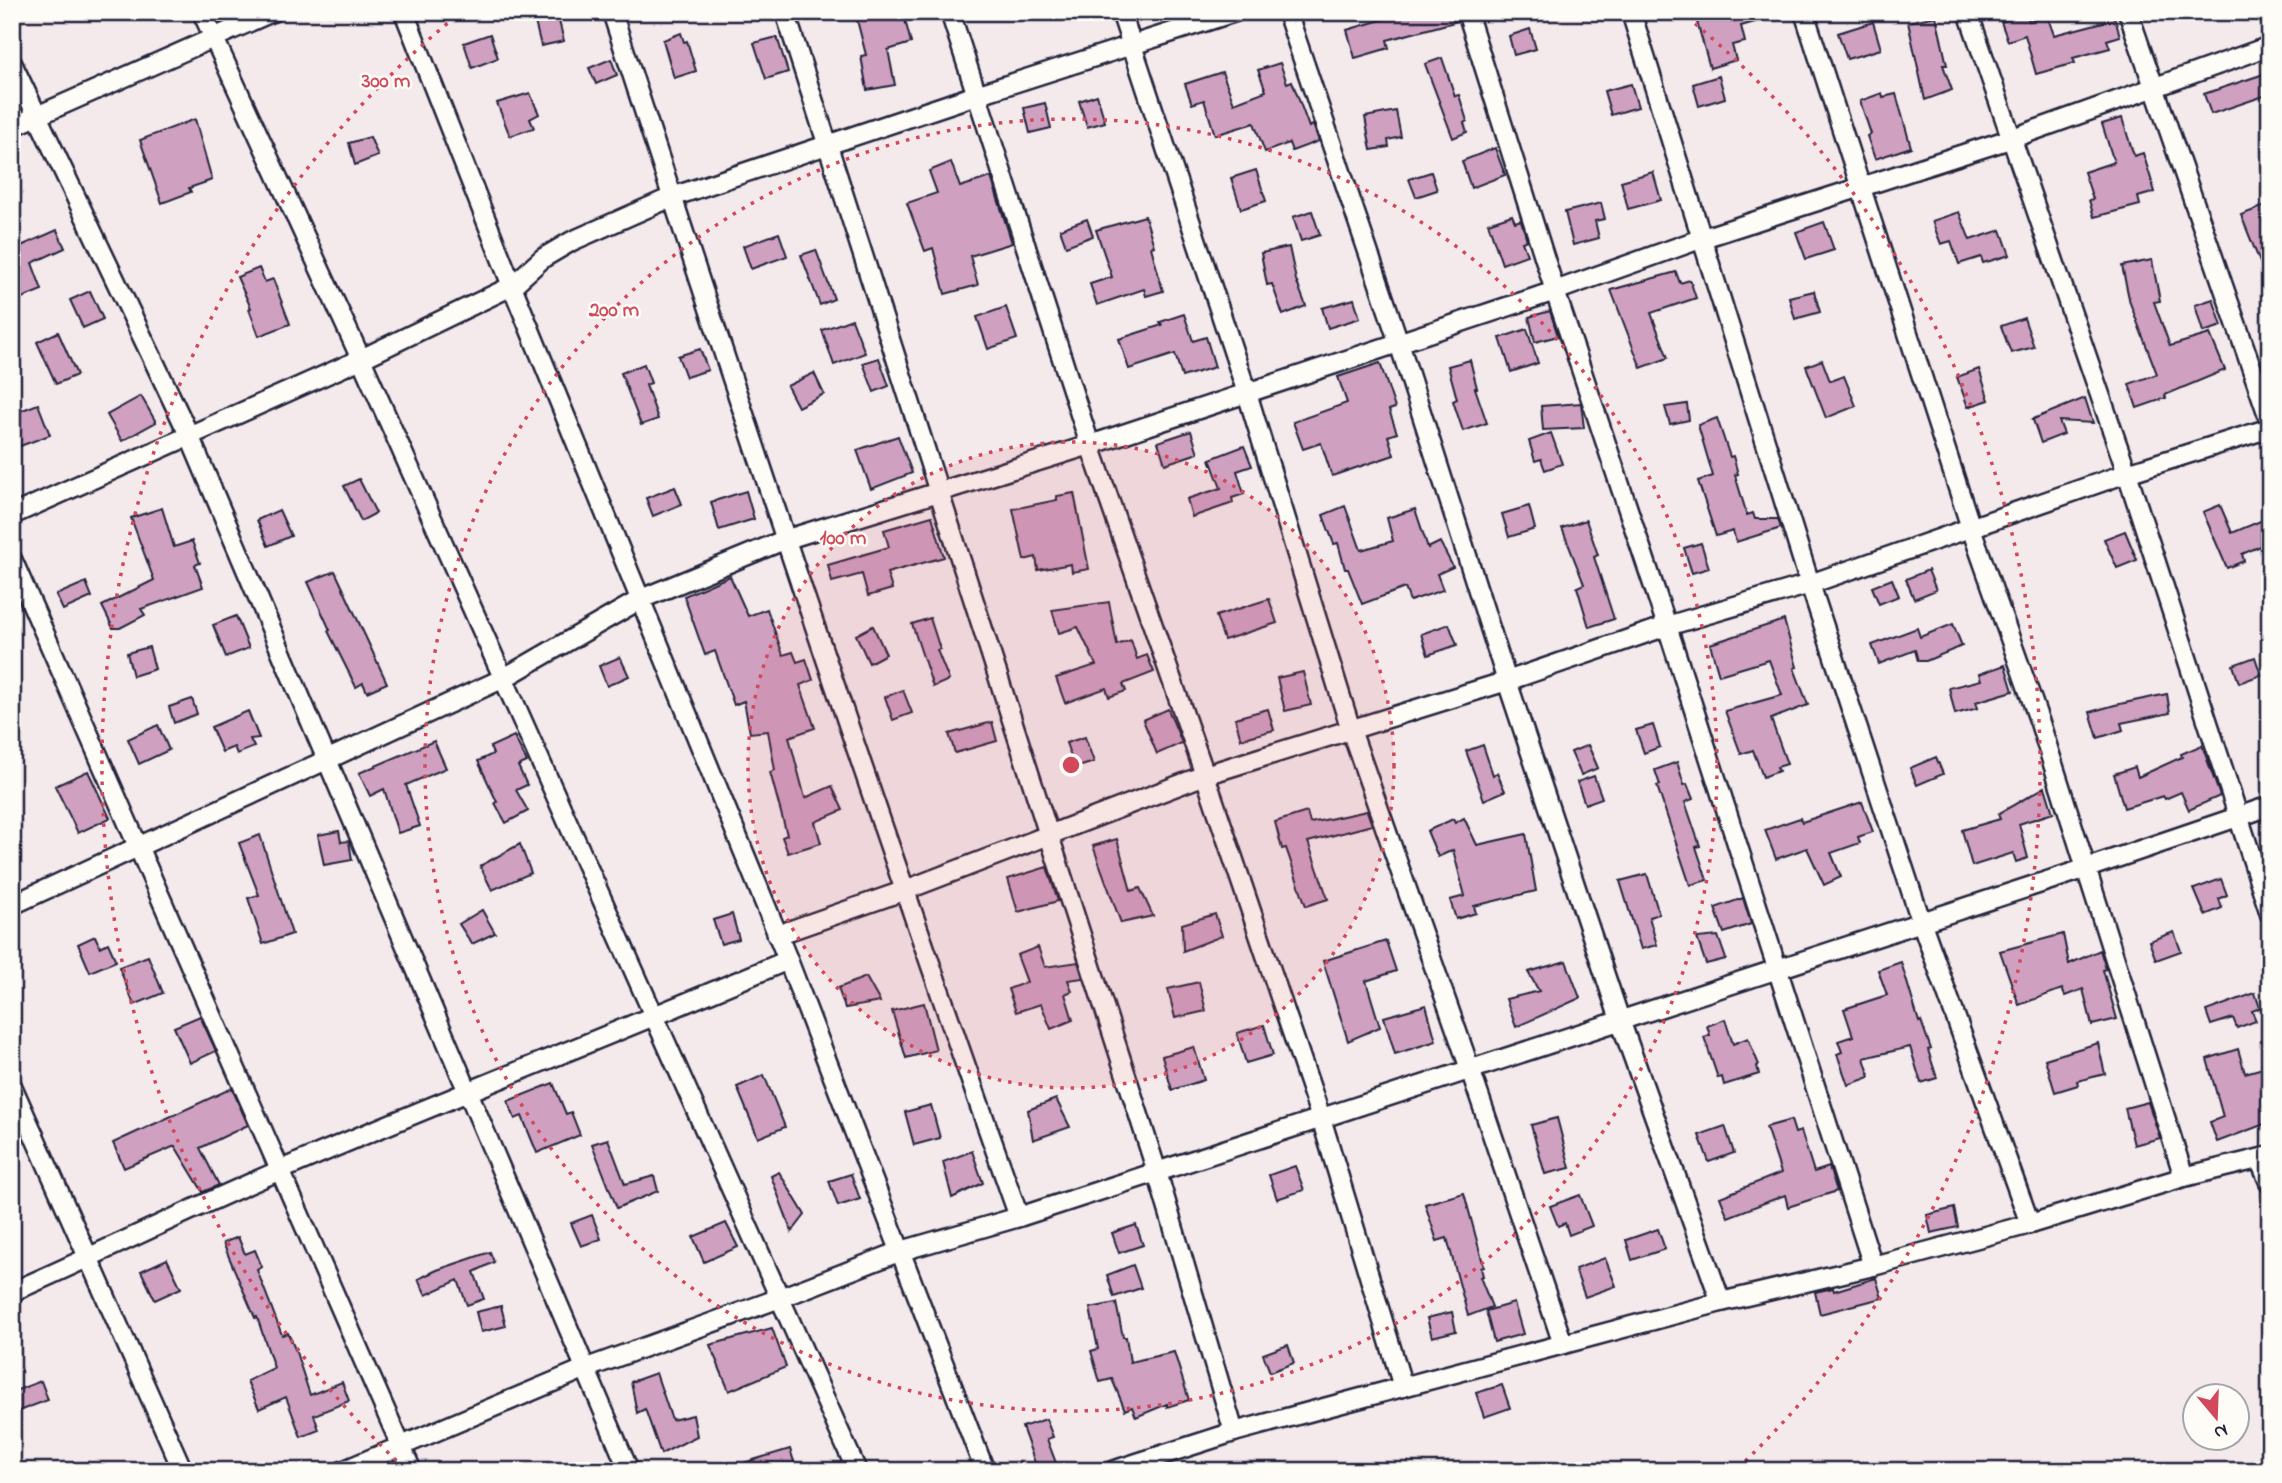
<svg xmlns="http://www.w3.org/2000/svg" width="2282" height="1483" font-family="'Indie Flower',sans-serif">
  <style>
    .building { fill: #d0a0c1; stroke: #22223b; stroke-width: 2 }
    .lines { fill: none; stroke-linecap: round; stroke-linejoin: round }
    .street-casing { stroke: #22223b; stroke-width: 23 }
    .street { stroke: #fdfcf7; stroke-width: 18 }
    .ring { fill: none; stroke: #d1495b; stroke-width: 3.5; stroke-dasharray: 3.5 7 }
    .centre { fill: #d1495b; stroke: #fdfcf7; stroke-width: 3.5 }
    .ring-label { font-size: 21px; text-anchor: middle; font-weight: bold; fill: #d1495b; stroke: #fdfcf7; stroke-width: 5; stroke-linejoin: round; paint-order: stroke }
  </style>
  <rect width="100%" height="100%" fill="#f4eaec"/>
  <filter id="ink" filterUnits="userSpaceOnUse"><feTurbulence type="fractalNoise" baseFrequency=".0143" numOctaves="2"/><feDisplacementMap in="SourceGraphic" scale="14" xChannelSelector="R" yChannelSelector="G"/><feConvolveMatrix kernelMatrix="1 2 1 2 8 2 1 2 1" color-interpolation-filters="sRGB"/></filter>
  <g filter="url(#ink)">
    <!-- building -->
    <g class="building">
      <polygon points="871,12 903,12 911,43 888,50 895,85 867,90 861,56 866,55 856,16"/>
      <polygon points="1408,12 1456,12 1458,21 1387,40 1389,48 1355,58 1347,30"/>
      <polygon points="1730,12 1771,12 1772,17 1741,26 1745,42 1732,45 1736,60 1710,68 1697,22"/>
      <polygon points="557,13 564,41 541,46 534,18"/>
      <polygon points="2026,13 2029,21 2047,15 2054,35 2115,19 2120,36 2107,40 2110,48 2073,58 2075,63 2036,74 2025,35 2008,41 2001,22"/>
      <polygon points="1936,16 1947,65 1943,65 1952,90 1925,100 1908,22"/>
      <polygon points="1873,22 1881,49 1847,59 1838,33"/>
      <polygon points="1530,29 1536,49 1514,55 1509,36"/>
      <polygon points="681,33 684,42 687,41 696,71 674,78 663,40"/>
      <polygon points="490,34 498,58 472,68 464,43"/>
      <polygon points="777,37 788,72 766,79 754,43"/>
      <polygon points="1442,58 1455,96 1459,95 1467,121 1464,123 1467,132 1453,138 1425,64"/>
      <polygon points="611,59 617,75 596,84 589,68"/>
      <polygon points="1280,63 1287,83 1292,81 1309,127 1313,125 1319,141 1292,151 1289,143 1265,152 1254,123 1215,135 1204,100 1192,104 1185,84 1222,72 1234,103 1266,91 1258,70"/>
      <polygon points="2270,72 2270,94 2211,114 2204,94"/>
      <polygon points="1719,76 1725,98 1699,106 1693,84"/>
      <polygon points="1631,84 1638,107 1611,115 1604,91"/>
      <polygon points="530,93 539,114 530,119 534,128 510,136 497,103"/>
      <polygon points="1882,93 1883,97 1896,94 1911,147 1875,159 1867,136 1871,134 1860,101"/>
      <polygon points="1097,95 1105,122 1087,127 1079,101"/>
      <polygon points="1045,103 1051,128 1030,133 1024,108"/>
      <polygon points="1396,111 1401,137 1388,140 1389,147 1371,150 1365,117"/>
      <polygon points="2122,118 2134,156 2143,153 2155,192 2138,197 2140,205 2094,217 2089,200 2093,199 2084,172 2114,162 2102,124"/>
      <polygon points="195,119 212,180 189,188 191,192 162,203 140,140"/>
      <polygon points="370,137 378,156 355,165 349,143"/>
      <polygon points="1495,148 1505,175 1471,188 1462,161"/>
      <polygon points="951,162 960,187 991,177 1012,243 970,256 978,285 945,294 933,248 925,251 907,203 937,193 929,171"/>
      <polygon points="1256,170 1266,201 1241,209 1231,178"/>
      <polygon points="1431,172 1437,190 1416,197 1409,179"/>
      <polygon points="1653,172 1661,200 1628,209 1621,181"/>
      <polygon points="1601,203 1605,219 1595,221 1599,238 1573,245 1565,212"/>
      <polygon points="2270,204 2270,284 2269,285 2241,215"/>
      <polygon points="1312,211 1320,235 1301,241 1293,217"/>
      <polygon points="1959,212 1970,240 2001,230 2010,255 1983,263 1981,257 1959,264 1951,241 1941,244 1932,221"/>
      <polygon points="1512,215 1515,222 1521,220 1527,240 1522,242 1527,255 1502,264 1488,223"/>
      <polygon points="1145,216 1154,246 1151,247 1163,291 1146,296 1144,289 1097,305 1090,284 1112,277 1096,230"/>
      <polygon points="1087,219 1093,236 1066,246 1060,229"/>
      <polygon points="1824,222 1834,250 1806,259 1796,232"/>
      <polygon points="57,230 65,248 32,263 42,290 17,300 12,288 12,250"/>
      <polygon points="779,233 787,256 751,269 743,246"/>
      <polygon points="1289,247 1296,280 1306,306 1283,315 1272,284 1267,285 1261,253"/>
      <polygon points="816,250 834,299 820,305 801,255"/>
      <polygon points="2152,260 2160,301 2154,302 2170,346 2210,334 2225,370 2165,395 2166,398 2137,408 2129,384 2157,374 2130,303 2122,266"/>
      <polygon points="259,268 265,282 273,279 290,324 259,336 249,309 251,308 237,277"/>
      <polygon points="1676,272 1680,283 1690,280 1696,298 1651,313 1668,358 1641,368 1611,290"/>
      <polygon points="90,291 103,319 83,328 70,300"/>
      <polygon points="1814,291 1820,312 1795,319 1789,297"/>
      <polygon points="1354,299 1360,318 1328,328 1322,308"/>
      <polygon points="2213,299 2222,326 2203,332 2195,305"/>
      <polygon points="1006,307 1017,339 988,349 977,317"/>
      <polygon points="1550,311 1558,336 1535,342 1529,317"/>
      <polygon points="1184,314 1193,341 1206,337 1215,367 1182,377 1175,354 1129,369 1119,339 1162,325 1160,322"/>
      <polygon points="2024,318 2034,347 2011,353 2001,326"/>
      <polygon points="852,319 865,353 834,365 822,330"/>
      <polygon points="1527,329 1538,363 1511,372 1500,338"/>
      <polygon points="58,332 77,375 56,384 37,342"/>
      <polygon points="700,349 708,370 686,377 678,356"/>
      <polygon points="879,358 889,386 874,392 863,363"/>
      <polygon points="1470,360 1477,388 1475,388 1487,423 1463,431 1453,401 1457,399 1448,366"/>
      <polygon points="1822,360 1830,381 1844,376 1856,406 1826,418 1806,366"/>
      <polygon points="1380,363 1395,408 1389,410 1397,433 1388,436 1394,455 1332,476 1321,443 1303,449 1293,422 1347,403 1338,377"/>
      <polygon points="644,364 651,383 646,385 658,419 641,425 621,373"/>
      <polygon points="1979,369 1989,400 1968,407 1957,377"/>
      <polygon points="814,373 824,394 798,407 787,386"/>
      <polygon points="141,396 156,422 122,441 107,415"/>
      <polygon points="2085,398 2093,423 2059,421 2064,434 2041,443 2033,420 2031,420"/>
      <polygon points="1581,403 1584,428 1543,430 1541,406"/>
      <polygon points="38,404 50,435 12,449 12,414"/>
      <polygon points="1687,404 1689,420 1670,424 1665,407"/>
      <polygon points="1717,418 1730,457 1733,456 1738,474 1735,475 1747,515 1753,513 1755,519 1778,519 1781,528 1736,542 1733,531 1716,536 1698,481 1713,476 1698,425"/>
      <polygon points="1191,431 1198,453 1165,464 1158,442"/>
      <polygon points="1551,433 1562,464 1545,470 1541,459 1535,461 1529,441"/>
      <polygon points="898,436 912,473 871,489 857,450"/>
      <polygon points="1244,446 1252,466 1237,471 1244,494 1232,498 1233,503 1192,517 1187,499 1221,488 1210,459"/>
      <polygon points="359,479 376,513 361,521 344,486"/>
      <polygon points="675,487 682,504 653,516 646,498"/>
      <polygon points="746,491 754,519 719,530 711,502"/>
      <polygon points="1074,493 1089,569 1072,572 1071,564 1038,570 1036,557 1024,560 1013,509 1057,500 1057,496"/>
      <polygon points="2220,505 2232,533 2270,517 2270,542 2242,554 2244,561 2227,568 2203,512"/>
      <polygon points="1345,506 1361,550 1393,541 1387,518 1415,509 1428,548 1440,542 1453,567 1437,574 1443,590 1410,601 1405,588 1362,604 1348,569 1345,569 1338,543 1334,544 1323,515"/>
      <polygon points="1529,506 1535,529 1509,537 1502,514"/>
      <polygon points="162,508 174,547 192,541 200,563 195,565 203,587 141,609 145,615 120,628 113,628 102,606 154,580 131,518"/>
      <polygon points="279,510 291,536 268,546 257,520"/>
      <polygon points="932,516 944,557 887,573 892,589 868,596 862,574 832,582 828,565 889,547 884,530"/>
      <polygon points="1586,520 1598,555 1594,557 1614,619 1589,627 1577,587 1584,584 1562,528"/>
      <polygon points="2125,531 2137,560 2117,568 2104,539"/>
      <polygon points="1701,543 1709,568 1692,573 1684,548"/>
      <polygon points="1928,570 1936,590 1914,599 1906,579"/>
      <polygon points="335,571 387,683 367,692 363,683 356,687 328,631 330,630 308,582"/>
      <polygon points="730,576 748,616 767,609 783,655 793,652 797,662 806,659 813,680 800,685 815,728 789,737 805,798 832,786 843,810 815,822 821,843 788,853 782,837 787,835 770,772 775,770 768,731 750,733 744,701 734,705 715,651 705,655 684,596"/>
      <polygon points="1892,579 1899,596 1879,604 1872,587"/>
      <polygon points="86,582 92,597 63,610 56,595"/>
      <polygon points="1269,599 1277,623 1224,640 1216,616"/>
      <polygon points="1109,602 1117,645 1131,640 1137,659 1147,655 1154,672 1123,684 1126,691 1109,697 1106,688 1065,703 1056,678 1096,665 1078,627 1059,633 1052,610"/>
      <polygon points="236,616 249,648 226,657 213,625"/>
      <polygon points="930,618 940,649 937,650 949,680 933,687 912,624"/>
      <polygon points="1784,620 1797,667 1794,668 1808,705 1771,719 1787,764 1777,767 1779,771 1763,777 1753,750 1741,754 1725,711 1782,695 1769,660 1719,675 1710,644"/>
      <polygon points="1449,624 1457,645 1428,655 1421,634"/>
      <polygon points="1953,624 1962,646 1926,661 1918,661 1915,650 1879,664 1872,645 1917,628 1920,637"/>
      <polygon points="873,626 886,654 869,663 856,635"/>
      <polygon points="149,647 155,669 133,676 127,653"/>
      <polygon points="620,657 629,676 607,686 599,666"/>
      <polygon points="2255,657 2261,675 2239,683 2233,665"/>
      <polygon points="2005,665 2013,691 1976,702 1978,708 1955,714 1949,688 1981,680 1979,674"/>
      <polygon points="1303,672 1311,705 1285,711 1277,678"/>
      <polygon points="903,690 912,713 893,720 885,697"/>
      <polygon points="2167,694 2170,713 2121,723 2123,730 2098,738 2090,712 2115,705"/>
      <polygon points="192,699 197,714 174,723 169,707"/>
      <polygon points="1168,709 1182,743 1157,754 1143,720"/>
      <polygon points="1268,709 1274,730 1241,739 1235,718"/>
      <polygon points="248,711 259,738 250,739 254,747 237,754 234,747 222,752 211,727"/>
      <polygon points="992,722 997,741 955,753 949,734"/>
      <polygon points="158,725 169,750 139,764 128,739"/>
      <polygon points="1653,725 1660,747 1644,753 1636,730"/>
      <polygon points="514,736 527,762 518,766 527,785 516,790 528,811 506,823 495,803 497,802 478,761 493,754 490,747"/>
      <polygon points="1085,737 1094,762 1075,768 1066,743"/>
      <polygon points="434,741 446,768 406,785 420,826 398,833 384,789 370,796 359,773"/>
      <polygon points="1483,745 1493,775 1497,773 1505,791 1484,800 1466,751"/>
      <polygon points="1588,745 1598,768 1581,775 1571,752"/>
      <polygon points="2202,745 2220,796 2189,810 2181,792 2165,799 2163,796 2124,808 2114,774 2135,767 2138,777 2182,757 2181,754"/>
      <polygon points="1936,757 1943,774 1917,785 1910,768"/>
      <polygon points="1677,762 1684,785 1687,784 1693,799 1685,802 1700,846 1696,847 1707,880 1690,885 1657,786 1660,785 1655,770"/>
      <polygon points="88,771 110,818 78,833 55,786"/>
      <polygon points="1594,776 1602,798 1585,804 1577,782"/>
      <polygon points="2045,787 2053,813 2019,824 2028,858 2016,862 2013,853 1972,866 1962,830 2000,819 1998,814"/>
      <polygon points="1862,802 1873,832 1858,837 1860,843 1831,853 1841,877 1824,885 1807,848 1776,859 1765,830 1800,818 1802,822"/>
      <polygon points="1367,811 1372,825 1308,842 1328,899 1306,906 1286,848 1282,849 1275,822 1307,812 1310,823"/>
      <polygon points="1464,818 1477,845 1526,834 1536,891 1474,906 1476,913 1456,919 1450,900 1465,896 1453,850 1438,857 1427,831 1453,819 1455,823"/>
      <polygon points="339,831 341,842 349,841 352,860 324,865 318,835"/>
      <polygon points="260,835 292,934 263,944 248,898 259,895 239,843"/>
      <polygon points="1117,839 1131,891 1140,888 1153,916 1121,923 1093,846"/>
      <polygon points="520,844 531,873 492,890 480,866"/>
      <polygon points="1047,867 1058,901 1018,912 1008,879"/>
      <polygon points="1647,874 1659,914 1649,917 1657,945 1641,949 1620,881"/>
      <polygon points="2221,879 2227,895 2219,899 2222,908 2205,915 2194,889"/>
      <polygon points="1743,898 1751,924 1724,933 1715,908"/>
      <polygon points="482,910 495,933 472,944 459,924"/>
      <polygon points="732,914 739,939 721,944 713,920"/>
      <polygon points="1215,914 1222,936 1183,951 1182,924"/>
      <polygon points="2174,932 2181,951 2156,960 2149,941"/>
      <polygon points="2063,934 2069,964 2100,950 2106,969 2103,970 2117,1019 2092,1025 2083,989 2065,996 2062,989 2019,1005 2000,951"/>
      <polygon points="95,936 100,947 108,943 116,961 90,972 78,944"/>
      <polygon points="1718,936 1726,959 1706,964 1697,938"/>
      <polygon points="1386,941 1396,971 1366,981 1380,1027 1348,1041 1323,961"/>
      <polygon points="1038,947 1045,967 1078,962 1083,978 1068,980 1072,991 1065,994 1073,1020 1051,1029 1041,1004 1016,1012 1008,989 1027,982 1017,955"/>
      <polygon points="148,956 163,993 134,1005 119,967"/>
      <polygon points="1566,961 1580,998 1516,1027 1506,999 1539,991 1528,972"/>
      <polygon points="1901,962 1919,1022 1921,1021 1931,1049 1928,1050 1937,1078 1921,1083 1910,1047 1864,1058 1870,1077 1848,1085 1837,1054 1842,1052 1838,1041 1853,1036 1844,1009 1887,995 1878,970"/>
      <polygon points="866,977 880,1002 845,1008 838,988"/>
      <polygon points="1199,982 1206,1011 1175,1018 1168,989"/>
      <polygon points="2255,993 2260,1008 2252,1011 2256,1021 2237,1028 2233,1018 2211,1025 2206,1011"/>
      <polygon points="924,1003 936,1050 906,1058 892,1011"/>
      <polygon points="1426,1005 1436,1041 1395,1054 1384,1017"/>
      <polygon points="200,1016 216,1051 190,1063 174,1027"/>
      <polygon points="1725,1019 1733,1044 1748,1038 1759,1065 1757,1066 1759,1074 1724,1085 1722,1077 1718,1078 1704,1037 1710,1035 1707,1026"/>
      <polygon points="1264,1025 1273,1055 1246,1063 1237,1033"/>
      <polygon points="2098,1043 2105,1074 2077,1081 2078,1085 2055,1092 2045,1059"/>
      <polygon points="1194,1047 1204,1080 1172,1090 1162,1056"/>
      <polygon points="2238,1049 2245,1073 2270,1066 2270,1122 2217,1142 2210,1122 2223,1117 2207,1059"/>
      <polygon points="764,1075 785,1127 758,1138 737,1087"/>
      <polygon points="553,1083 566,1114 571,1112 580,1135 537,1153 522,1116 515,1119 508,1101"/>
      <polygon points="232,1088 248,1125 200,1148 219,1185 203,1192 175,1146 124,1168 113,1143"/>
      <polygon points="1056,1099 1070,1127 1033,1140 1028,1110"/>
      <polygon points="2148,1102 2160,1138 2134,1145 2125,1108"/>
      <polygon points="931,1105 940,1138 914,1145 905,1112"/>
      <polygon points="1557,1118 1570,1168 1545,1174 1531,1125"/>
      <polygon points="1791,1120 1795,1133 1801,1131 1814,1172 1829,1167 1837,1191 1788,1207 1785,1195 1728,1217 1720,1197 1781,1173 1766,1127"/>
      <polygon points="1725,1126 1734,1153 1709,1162 1699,1135"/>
      <polygon points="608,1139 625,1184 654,1176 658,1191 617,1208 592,1144"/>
      <polygon points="972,1151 983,1183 952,1198 943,1162"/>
      <polygon points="1295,1166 1304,1190 1277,1199 1269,1175"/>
      <polygon points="779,1172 805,1215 792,1232 771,1176"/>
      <polygon points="851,1174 860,1199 838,1206 829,1181"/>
      <polygon points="1464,1193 1484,1267 1481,1268 1483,1276 1480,1277 1492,1307 1468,1316 1447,1238 1437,1241 1425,1204"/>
      <polygon points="1580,1195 1592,1226 1569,1235 1565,1223 1558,1226 1550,1206"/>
      <polygon points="1954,1208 1958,1227 1931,1233 1927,1215"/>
      <polygon points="592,1215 601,1239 581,1246 571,1223"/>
      <polygon points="726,1223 738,1247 704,1262 693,1237"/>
      <polygon points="1136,1225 1143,1245 1119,1253 1112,1233"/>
      <polygon points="1658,1229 1665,1249 1632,1260 1626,1240"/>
      <polygon points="238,1237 245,1254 255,1250 262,1267 257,1270 282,1335 288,1333 295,1349 310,1395 342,1382 349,1401 314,1415 319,1430 301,1437 286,1397 259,1409 247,1381 274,1368 257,1317 255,1318 223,1243"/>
      <polygon points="490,1252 494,1262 474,1272 484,1299 467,1305 458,1280 426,1295 418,1279 437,1270"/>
      <polygon points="1605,1258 1616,1286 1585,1297 1575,1269"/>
      <polygon points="167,1259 181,1288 155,1300 141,1271"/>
      <polygon points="1133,1265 1141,1288 1114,1297 1107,1275"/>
      <polygon points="1876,1278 1882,1298 1820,1314 1815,1292 1833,1288 1834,1291"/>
      <polygon points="1116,1303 1123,1337 1126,1337 1130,1362 1174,1352 1189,1400 1167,1407 1167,1404 1136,1417 1132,1407 1125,1410 1112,1379 1100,1382 1091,1351 1098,1349 1090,1308"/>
      <polygon points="1514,1303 1523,1334 1494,1342 1486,1311"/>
      <polygon points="501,1306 506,1326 481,1332 476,1312"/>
      <polygon points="1452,1312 1456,1331 1432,1337 1427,1318"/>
      <polygon points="772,1328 786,1367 729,1391 710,1345"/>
      <polygon points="1288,1345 1294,1363 1270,1372 1263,1354"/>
      <polygon points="656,1373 672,1420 693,1415 697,1436 661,1454 645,1409 637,1413 631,1382"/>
      <polygon points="41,1381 48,1400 16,1412 12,1401 12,1392"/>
      <polygon points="1502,1385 1510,1408 1484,1417 1476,1393"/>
      <polygon points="1046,1419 1053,1437 1047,1439 1059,1471 1038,1471 1022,1427"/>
      <polygon points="790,1449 795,1465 780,1471 733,1471 733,1466"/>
    </g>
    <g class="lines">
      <!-- street casing -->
      <g class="street-casing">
        <g id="street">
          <polyline points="202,12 361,359 857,1471"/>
          <polyline points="404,12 512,286 788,960 985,1471"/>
          <path d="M 612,12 C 743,416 877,817 1019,1217"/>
          <polyline points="785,12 1157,1172 1234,1432"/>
          <polyline points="950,12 1090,445 1205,775 1321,1118 1403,1387"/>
          <polyline points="1121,12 1247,393 1351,730 1470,1069 1563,1344"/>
          <polyline points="1287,12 1399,343 1507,681 1620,1020 1721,1302"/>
          <polyline points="1467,12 1555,291 1667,626 1873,1266"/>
          <polyline points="1631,12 1810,584 1921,921 2030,1224"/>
          <polyline points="1804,12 1971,528 2040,723 2184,1177"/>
          <polyline points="1968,12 2127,473 2270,914"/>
          <polyline points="2128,12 2270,421"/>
          <polyline points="12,63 189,435 629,1471"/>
          <polyline points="12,127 272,12"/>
          <polyline points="12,515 361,359 512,286 543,258 572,241 672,197 976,95 1235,12"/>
          <polyline points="12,559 412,1471"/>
          <polyline points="12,905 504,678 641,599 784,540 1090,445 1555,291 1703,238 2010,139 2270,46"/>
          <polyline points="777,935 903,891 1205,775 1507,681 1667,626 1810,584 2127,473 2270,428"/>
          <polyline points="12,1086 183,1471"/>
          <polyline points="2259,1159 2270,1184"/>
          <path d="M 12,1292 C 103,1252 192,1208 283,1169 C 450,1097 620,1032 788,960"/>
          <polyline points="342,1471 584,1369 780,1298 901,1251 1019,1217 2087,868 2270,806"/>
          <polyline points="1112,1471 1234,1432 1721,1302 1873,1266 2030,1224 2184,1177 2270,1156"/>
        </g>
      </g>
      <!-- street -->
      <use href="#street" class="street"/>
    </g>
  </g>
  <!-- distance rings -->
  <circle cx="1071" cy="765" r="323" fill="#d1495b" fill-opacity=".12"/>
  <g class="ring">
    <circle cx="1071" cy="765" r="323"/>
    <circle cx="1071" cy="765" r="646"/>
    <path d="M404 1468A969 969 0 0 1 455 17M1687 17A969 969 0 0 1 1738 1468"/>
  </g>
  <circle cx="1071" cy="765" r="10" class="centre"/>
  <g class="ring-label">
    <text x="386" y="87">300 m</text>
    <text x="614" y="316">200 m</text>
    <text x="843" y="544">100 m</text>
  </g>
  <!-- margin -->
  <rect width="2282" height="1483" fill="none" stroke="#fdfcf7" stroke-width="42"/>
  <rect x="21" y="21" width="2240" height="1441" fill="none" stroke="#22223b" stroke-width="2.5" filter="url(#ink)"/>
  <!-- north arrow -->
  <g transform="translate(2216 1417) rotate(161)"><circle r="33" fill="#fdfcf7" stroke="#a5a5ac" stroke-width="2"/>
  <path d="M0-5L12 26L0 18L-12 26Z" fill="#d1495b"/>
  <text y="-10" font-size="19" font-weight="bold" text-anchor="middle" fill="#22223b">N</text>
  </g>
</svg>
